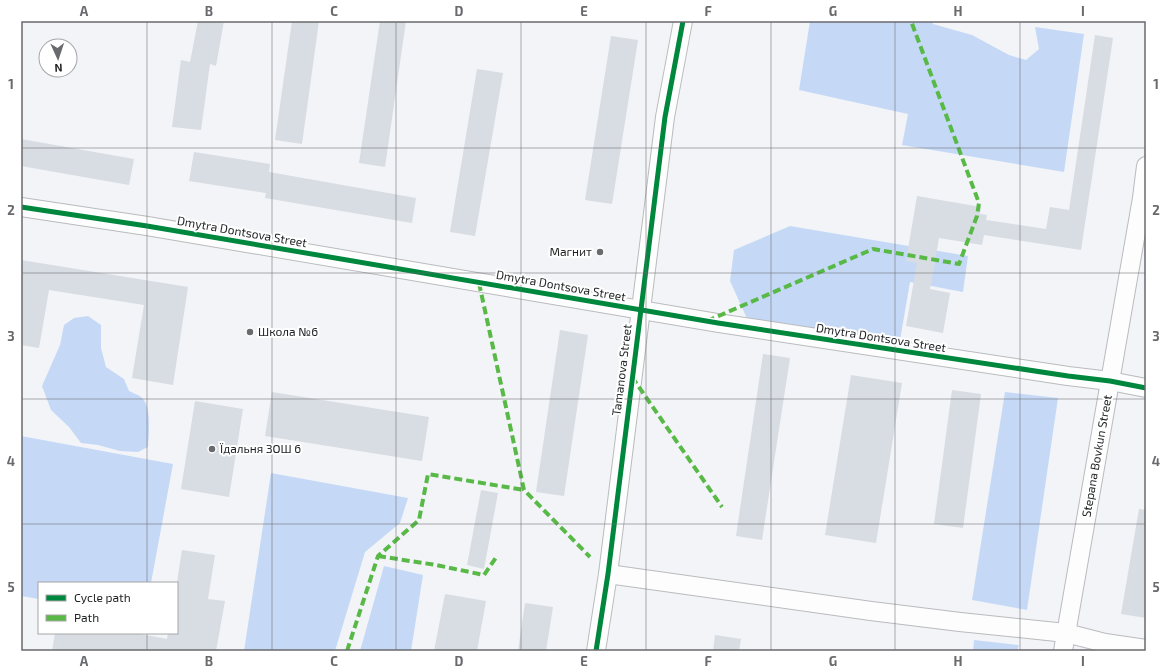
<svg xmlns="http://www.w3.org/2000/svg" width="1167" height="672" font-family="'Exo 2',sans-serif">
  <style>
    .green { fill: #c5d9f7 }
    .building { fill: #d8dde3 }
    .lines { fill: none; stroke-linecap: round; stroke-linejoin: round }
    .minor-casing { stroke: #babbbd; stroke-width: 20 }
    .minor { stroke: #fdfdfe; stroke-width: 18 }
    .quiet { stroke: #58b947; stroke-width: 4; stroke-dasharray: 8 4; stroke-linecap: butt }
    .cycleway-casing { stroke: #fff; stroke-width: 8 }
    .cycleway { stroke: #00873e; stroke-width: 5 }
    .grid { fill: none; stroke: #696a6d; stroke-width: 1; stroke-opacity: 0.55 }
    .poi-dot { fill: #696a6d; stroke: #fff; stroke-width: 1.5 }
    .labels { text-anchor: middle; stroke-width: 4; stroke-linejoin: round; paint-order: stroke }
    .street-label { font-size: 12px; fill: #1f2022; stroke: #fff }
    .poi-label { font-size: 12px; fill: #1f2022; stroke: #fff; text-anchor: start }
    .neatline { fill: none; stroke: #696a6d; stroke-width: 1.5 }
    .grid-label { font-size: 13px; text-anchor: middle; font-weight: bold; fill: #696a6d }
  </style>
  <rect width="100%" height="100%" fill="#f2f4f7"/>
  <!-- green -->
  <g class="green">
    <polygon points="810,21 932,21 933,24 972,35 1009,55 1026,60 1039,49 1035,27 1084,34 1064,172 902,145 908,114 799,90"/>
    <polygon points="790,226 968,256 963,292 910,282 899,346 749,323 730,281 734,250"/>
    <path d="M 88,316 L 101,325 L 101,348 L 106,367 L 124,379 L 129,391 C 132,393 137,394 141,397 C 152,405 149,434 148,447 L 138,452 L 120,451 L 98,445 L 81,443 L 69,427 L 51,410 L 42,386 L 60,345 L 64,325 L 74,318 Z"/>
    <polygon points="1005,392 1058,398 1027,610 972,600"/>
    <polygon points="21,436 173,464 151,583 39,583 39,599 21,596"/>
    <polygon points="271,473 408,498 400,523 365,552 335,651 244,651"/>
    <polygon points="384,566 423,575 411,651 360,651"/>
    <polygon points="974,640 1019,645 1017,651 973,651"/>
  </g>
  <!-- building -->
  <g class="building">
    <polygon points="198,21 224,21 216,66 210,64 201,130 172,127 181,60 190,62"/>
    <polygon points="292,21 319,21 302,144 275,140"/>
    <polygon points="380,21 406,21 385,167 359,163"/>
    <polygon points="1095,35 1113,38 1081,250 984,235 982,245 939,238 930,289 950,293 943,333 906,326 917,263 906,261 917,196 981,207 980,214 987,215 986,220 1046,229 1050,207 1069,210"/>
    <polygon points="611,36 638,40 612,204 585,200"/>
    <polygon points="477,69 503,73 475,236 450,232"/>
    <polygon points="21,139 134,159 129,185 21,166"/>
    <polygon points="194,152 270,164 269,172 416,198 412,223 265,198 266,193 189,181"/>
    <polygon points="21,260 188,287 173,385 132,378 144,305 49,290 39,348 21,345"/>
    <polygon points="560,330 588,335 564,496 536,492"/>
    <polygon points="763,354 790,358 762,540 736,536"/>
    <polygon points="851,375 902,383 876,543 825,535"/>
    <polygon points="952,390 981,394 963,528 934,524"/>
    <polygon points="272,392 429,417 422,461 265,436"/>
    <polygon points="195,401 243,409 229,497 181,489"/>
    <polygon points="481,490 498,493 484,569 467,565"/>
    <polygon points="1139,509 1146,510 1146,618 1121,614"/>
    <polygon points="182,550 215,555 208,599 225,601 216,651 52,651 55,633 135,633 167,639 168,633 177,633 177,582"/>
    <polygon points="445,594 486,601 477,651 434,651"/>
    <polygon points="525,603 553,607 546,651 518,651"/>
    <polygon points="715,635 741,639 739,651 713,651"/>
  </g>
  <g class="lines">
    <!-- minor casing -->
    <g class="minor-casing">
      <g id="minor">
        <polyline points="21,207 147,226 718,323 1068,376 1110,381 1146,388"/>
        <polyline points="608,574 871,611 960,622 1066,633 1105,643 1146,649"/>
        <polyline points="596,651 608,574 665,117 683,21"/>
        <polyline points="1063,651 1142,198 1146,166"/>
      </g>
    </g>
    <!-- minor -->
    <use href="#minor" class="minor"/>
    <!-- quiet -->
    <g class="quiet">
      <polyline points="479,283 524,490 590,557"/>
      <polyline points="707,321 873,249 959,264 977,216 979,203 911,21"/>
      <polyline points="632,377 722,507"/>
      <polyline points="378,556 436,565 484,575 497,556"/>
      <polyline points="347,651 378,556 419,520 428,474 524,490"/>
    </g>
    <!-- cycleway casing -->
    <g class="cycleway-casing">
      <g id="cycleway">
        <polyline points="21,207 147,226 718,323 1068,376 1110,381 1146,388"/>
        <polyline points="596,651 608,574 665,117 683,21"/>
      </g>
    </g>
    <!-- cycleway -->
    <use href="#cycleway" class="cycleway"/>
  </g>
  <!-- grid -->
  <path class="grid" d="M 147,21 L 147,583M 272,21 L 272,651M 396,21 L 396,651M 521,21 L 521,651M 646,21 L 646,651M 771,21 L 771,651M 895,21 L 895,651M 1020,21 L 1020,651M 21,148 L 1146,148M 21,273 L 1146,273M 21,399 L 1146,399M 21,524 L 1146,524M 147,633 L 147,651"/>
  <!-- markers -->
  <g class="poi-dot">
    <circle cx="600" cy="252" r="4"/>
    <circle cx="250" cy="332" r="4"/>
    <circle cx="212" cy="449" r="4"/>
  </g>
  <g class="labels">
    <!-- street labels -->
    <g class="street-label">
      <text transform="translate(242 232) rotate(10)" y="4">Dmytra Dontsova Street</text>
      <text transform="translate(561 286) rotate(10)" y="4">Dmytra Dontsova Street</text>
      <text transform="translate(881 338) rotate(9)" y="4">Dmytra Dontsova Street</text>
      <text transform="translate(622 370) rotate(-83)" y="4">Tamanova Street</text>
      <text transform="translate(1097 456) rotate(-80)" y="4">Stepana Bovkun Street</text>
    </g>
    <!-- poi labels -->
    <g class="poi-label">
      <text x="592" y="256" text-anchor="end">Магнит</text>
      <text x="258" y="336">Школа №6</text>
      <text x="220" y="453">Їдальня ЗОШ 6</text>
    </g>
  </g>
  <!-- border -->
  <rect width="1167" height="672" fill="none" stroke="#ffffff" stroke-width="44"/>
  <!-- legend -->
  <rect x="38" y="582" width="140" height="52" fill="#ffffff" stroke="#a5a6a7"/>
  <rect x="46" y="595" width="20" height="6" fill="#00873e" stroke="#a5a6a7"/>
  <text x="74" y="602" font-size="12" fill="#1f2022">Cycle path</text>
  <rect x="46" y="615" width="20" height="6" fill="#58b947" stroke="#a5a6a7"/>
  <text x="74" y="622" font-size="12" fill="#1f2022">Path</text>
  <!-- north arrow -->
  <g transform="translate(58 58) rotate(177)"><circle r="19" fill="#ffffff" stroke="#a5a6a7"/>
  <path d="M0-3L7 15L0 10L-7 15Z" fill="#696a6d"/>
  <text y="-6" font-size="11" font-weight="bold" text-anchor="middle" fill="#1f2022">N</text>
  </g>
  <rect x="22" y="22" width="1123" height="628" class="neatline"/>
  <g class="grid-label">
    <text x="84" y="16">A</text>
    <text x="209" y="16">B</text>
    <text x="334" y="16">C</text>
    <text x="459" y="16">D</text>
    <text x="584" y="16">E</text>
    <text x="708" y="16">F</text>
    <text x="833" y="16">G</text>
    <text x="958" y="16">H</text>
    <text x="1083" y="16">I</text>
    <text x="11" y="89">1</text>
    <text x="1156" y="89">1</text>
    <text x="11" y="215">2</text>
    <text x="1156" y="215">2</text>
    <text x="11" y="341">3</text>
    <text x="1156" y="341">3</text>
    <text x="11" y="466">4</text>
    <text x="1156" y="466">4</text>
    <text x="11" y="592">5</text>
    <text x="1156" y="592">5</text>
    <text x="84" y="666">A</text>
    <text x="209" y="666">B</text>
    <text x="334" y="666">C</text>
    <text x="459" y="666">D</text>
    <text x="584" y="666">E</text>
    <text x="708" y="666">F</text>
    <text x="833" y="666">G</text>
    <text x="958" y="666">H</text>
    <text x="1083" y="666">I</text>
  </g>
</svg>
